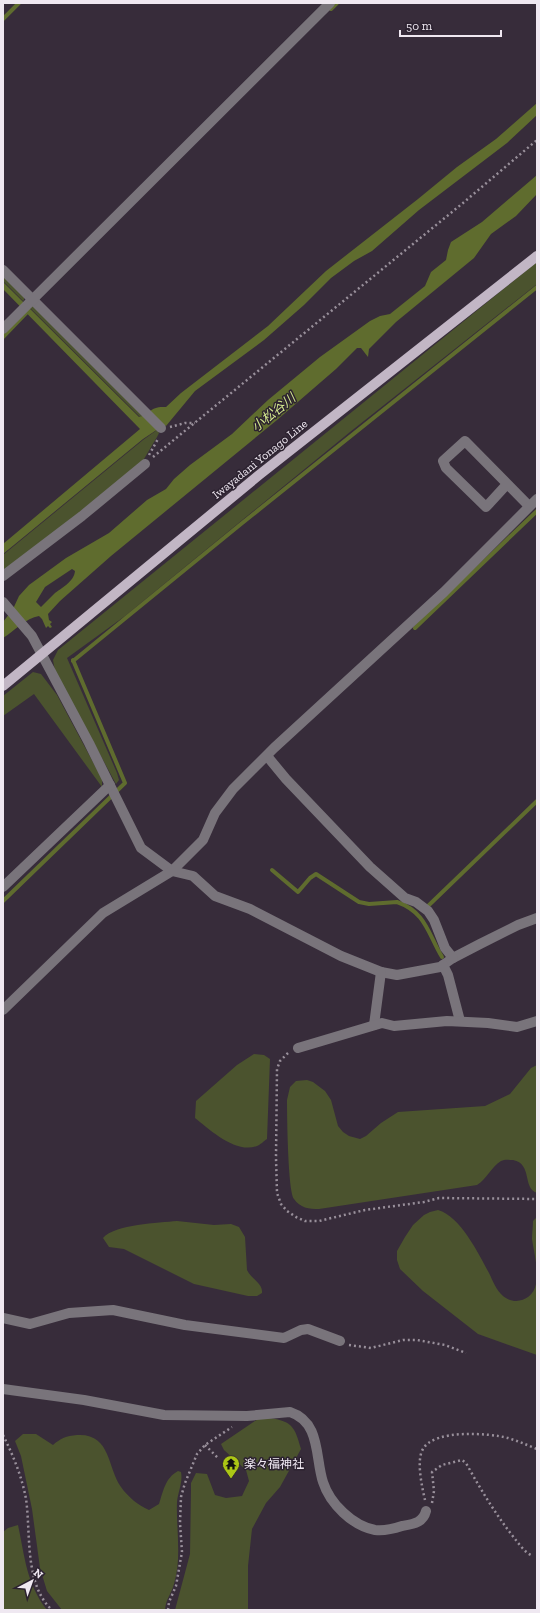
<svg xmlns="http://www.w3.org/2000/svg" width="540" height="1613" font-family="'Zilla Slab','Noto Sans JP',serif">
  <style>
    .green { fill: #4b532e }
    .water { fill: #5f6c2e; fill-rule: evenodd }
    .lines { fill: none; stroke-linecap: round; stroke-linejoin: round }
    .stream { stroke: #5f6c2e; stroke-width: 4 }
    .path { stroke: #99909b; stroke-width: 2.5; stroke-dasharray: 2 3; stroke-linecap: butt }
    .minor { stroke: #79747b; stroke-width: 10 }
    .major { stroke: #c2b6c5; stroke-width: 10 }
    .labels { text-anchor: middle; stroke-width: 3; stroke-linejoin: round; paint-order: stroke }
    .street-label { font-size: 12px; fill: #efe8f1; stroke: #2c2230 }
    .poi-label { font-size: 12px; fill: #efe8f1; stroke: #2c2230; text-anchor: start }
    .water-label { font-size: 13px; font-style: italic; fill: #d3e88d; stroke: #2c2230 }
  </style>
  <rect width="100%" height="100%" fill="#372c3a"/>
  <!-- green -->
  <g class="green">
    <polygon points="537,262 537,284 350,432 125,616 67,658 117,773 119,780 116,784 55,671 53,660 58,650"/>
    <polygon points="3,273 24,295 24,300 23,301 3,281"/>
    <polygon points="32,305 144,416 140,417 29,307"/>
    <polygon points="157,430 159,433 157,437 144,459 139,465 3,573 3,555 143,440"/>
    <polygon points="33,672 41,674 57,695 102,779 102,787 34,694 3,716 3,696"/>
    <path d="M 254,1054 L 264,1055 L 270,1059 L 267,1139 C 264,1141 260,1145 257,1146 C 236,1154 210,1130 195,1118 L 196,1101 L 237,1065 Z"/>
    <path d="M 537,1065 L 537,1193 C 522,1188 533,1164 513,1160 C 509,1160 505,1159 501,1161 C 491,1167 487,1179 477,1185 L 319,1209 C 309,1209 300,1208 294,1199 C 288,1191 287,1116 287,1100 L 290,1087 L 296,1081 L 307,1080 L 313,1082 L 325,1091 L 331,1100 L 338,1126 L 343,1132 L 349,1136 L 360,1139 L 366,1136 L 381,1123 L 398,1112 L 485,1106 L 510,1094 L 531,1068 Z"/>
    <path d="M 438,1210 C 461,1217 478,1253 489,1273 C 493,1281 496,1290 503,1296 C 515,1306 533,1300 536,1284 C 539,1270 534,1253 532,1239 C 532,1233 533,1227 533,1221 L 537,1217 L 537,1355 L 478,1334 L 423,1291 L 400,1269 L 397,1260 L 397,1251 L 405,1237 L 413,1225 L 424,1215 L 430,1212 Z"/>
    <path d="M 177,1221 L 214,1225 L 231,1224 L 239,1227 L 245,1237 L 247,1270 C 251,1279 263,1283 262,1293 L 257,1296 L 248,1296 L 194,1284 L 124,1249 L 109,1247 L 103,1238 C 115,1224 159,1223 177,1221 Z"/>
    <path d="M 269,1418 C 293,1421 295,1428 301,1449 L 280,1487 L 266,1503 L 252,1529 L 248,1566 L 248,1610 L 175,1610 L 190,1554 L 191,1490 L 191,1483 L 196,1473 L 207,1474 L 215,1495 L 226,1498 L 242,1496 L 249,1481 L 246,1470 L 224,1450 L 221,1444 L 258,1419 Z"/>
    <path d="M 23,1434 L 36,1434 L 53,1445 C 61,1438 66,1436 77,1435 C 111,1433 107,1467 121,1487 C 128,1497 138,1505 149,1510 L 159,1504 C 163,1492 165,1478 178,1471 L 181,1472 C 183,1482 178,1492 177,1502 C 176,1529 182,1558 174,1584 C 171,1595 166,1598 165,1610 L 62,1610 L 47,1591 L 40,1568 L 32,1509 L 21,1456 L 15,1441 Z"/>
    <path d="M 18,1525 C 25,1557 26,1583 47,1610 L 3,1610 L 3,1532 L 8,1528 Z"/>
  </g>
  <!-- water -->
  <g class="water">
    <path d="M 537,103 L 537,115 L 507,143 L 419,210 L 372,251 L 354,261 L 331,278 L 304,305 L 264,340 L 195,391 L 166,426 L 164,425 L 143,439 L 3,554 L 3,544 L 140,429 L 3,289 L 3,282 L 139,417 C 151,414 149,406 166,407 L 181,393 L 268,326 L 326,271 L 418,199 L 457,167 L 496,139 Z"/>
    <path d="M 537,175 L 537,194 L 516,216 L 491,234 L 474,258 L 396,322 L 369,349 L 368,357 L 361,348 L 357,348 L 336,369 L 277,420 L 111,556 L 60,601 L 48,614 L 49,620 L 52,622 L 50,624 L 52,627 L 50,628 L 48,626 L 46,628 L 42,619 L 39,616 C 26,618 14,631 3,638 L 3,622 L 13,609 L 19,596 L 29,585 L 66,558 L 109,533 L 147,500 L 166,489 L 174,479 L 190,465 L 232,434 L 268,400 L 320,357 L 370,321 L 380,316 L 390,314 L 425,286 L 431,272 L 446,260 L 448,250 L 451,242 L 482,222 ZM 72,569 L 75,571 C 74,582 61,588 54,594 C 50,598 46,602 42,606 L 41,607 L 36,602 L 45,587 Z"/>
  </g>
  <g class="lines">
    <!-- stream -->
    <g class="stream">
      <polyline points="331,9 337,3"/>
      <polyline points="3,19 19,3"/>
      <polyline points="3,337 28,311"/>
      <polyline points="415,628 537,511"/>
      <polyline points="73,661 241,524 537,287"/>
      <path d="M 272,870 L 298,892 L 310,878 L 316,874 L 359,902 L 369,904 L 397,902 C 426,912 428,934 442,957"/>
      <polyline points="3,901 125,783 73,660"/>
      <polyline points="428,906 537,801"/>
    </g>
    <!-- path -->
    <g class="path">
      <polyline points="170,427 185,423 195,423"/>
      <polyline points="149,455 158,439"/>
      <polyline points="153,457 463,203 537,140"/>
      <polyline points="288,1053 280,1061 277,1069 276,1158 277,1193 281,1204 287,1211 296,1217 305,1221 319,1221 365,1210 424,1202 439,1198 537,1199"/>
      <polyline points="349,1345 371,1348 403,1340 417,1340 445,1345 466,1353"/>
      <path d="M 3,1435 C 13,1455 22,1477 26,1499 C 31,1533 24,1584 52,1610"/>
      <polyline points="205,1445 219,1459"/>
      <path d="M 425,1500 C 422,1487 416,1460 423,1449 C 434,1429 489,1433 508,1438 C 518,1441 527,1445 537,1449"/>
      <path d="M 432,1503 L 434,1491 L 432,1472 L 442,1465 L 462,1460 L 466,1463 C 481,1490 496,1515 515,1539 C 520,1545 525,1553 533,1556"/>
      <polyline points="168,1610 169,1602 176,1586 182,1552 180,1523 181,1497 185,1483 197,1454 205,1445 232,1427"/>
    </g>
    <!-- minor -->
    <g class="minor">
      <polyline points="3,270 161,428"/>
      <polyline points="3,329 330,3"/>
      <polyline points="507,484 486,507 446,468 443,461 465,441 529,506"/>
      <polyline points="3,576 82,516 145,464"/>
      <polyline points="3,602 32,636 89,743 141,848 172,871 193,876 215,896 250,909 341,956 381,972 397,975 440,967 453,958 480,944 518,925 537,918"/>
      <polyline points="267,756 286,779 370,867 405,898 416,902 428,911 434,920 445,948 453,958"/>
      <polyline points="3,887 110,785"/>
      <polyline points="443,965 448,975 460,1021"/>
      <polyline points="3,1010 103,913 172,871 203,840 215,813 233,789 274,748 444,592 537,499"/>
      <polyline points="374,1025 381,972"/>
      <polyline points="298,1048 382,1023 394,1026 447,1021 488,1023 517,1027 537,1021"/>
      <polyline points="3,1318 30,1324 69,1313 113,1310 185,1325 284,1338 301,1330 308,1329 340,1341"/>
      <path d="M 3,1389 L 84,1400 L 164,1415 L 247,1416 L 290,1412 C 321,1422 315,1458 323,1482 C 330,1504 353,1526 375,1530 C 384,1531 393,1529 402,1526 C 413,1524 423,1523 426,1511"/>
    </g>
    <!-- major -->
    <polyline class="major" points="3,686 259,475 537,256"/>
  </g>
  <!-- icons -->
  <defs>
    <g id="temple-pin" transform="scale(0.9)"><path d="M0 17L-7.5 6A9.5 9.5 0 1 1 7.5 6Z" fill="#abc615" stroke="#2c2230"/><path d="M0-6L5-2H3V0L6.5 2.5H4V6H1.5V3h-3V6H-4V2.5H-6.5L-3 0V-2H-5Z" fill="#111"/></g>
  </defs>
  <g fill-rule="evenodd">
    <use href="#temple-pin" x="231" y="1464"/>
  </g>
  <g class="labels">
    <!-- street labels -->
    <g class="street-label">
      <text transform="translate(260 459) rotate(-39)" y="4">Iwayadani Yonago Line</text>
    </g>
    <!-- poi labels -->
    <g class="poi-label">
      <text x="244" y="1468">楽々福神社</text>
    </g>
    <!-- water labels -->
    <g class="water-label">
      <text transform="translate(273 412) rotate(-39)" y="5">小松谷川</text>
    </g>
  </g>
  <!-- border -->
  <rect width="540" height="1613" fill="none" stroke="#efe8f1" stroke-width="8"/>
  <!-- north arrow -->
  <g transform="translate(32 1581) rotate(41)" stroke="#2c2230" stroke-width="3" paint-order="stroke">
  <path d="M0-3L7 15L0 10L-7 15Z" fill="#efe8f1"/>
  <text y="-6" font-size="11" font-weight="bold" text-anchor="middle" fill="#efe8f1">N</text>
  </g>
  <!-- scale -->
  <path d="M400 30v6h101v-6" fill="none" stroke="#efe8f1" stroke-width="2"/>
  <text x="406" y="30" font-size="12" fill="#efe8f1" stroke="#2c2230" stroke-width="3" paint-order="stroke">50 m</text>
</svg>
